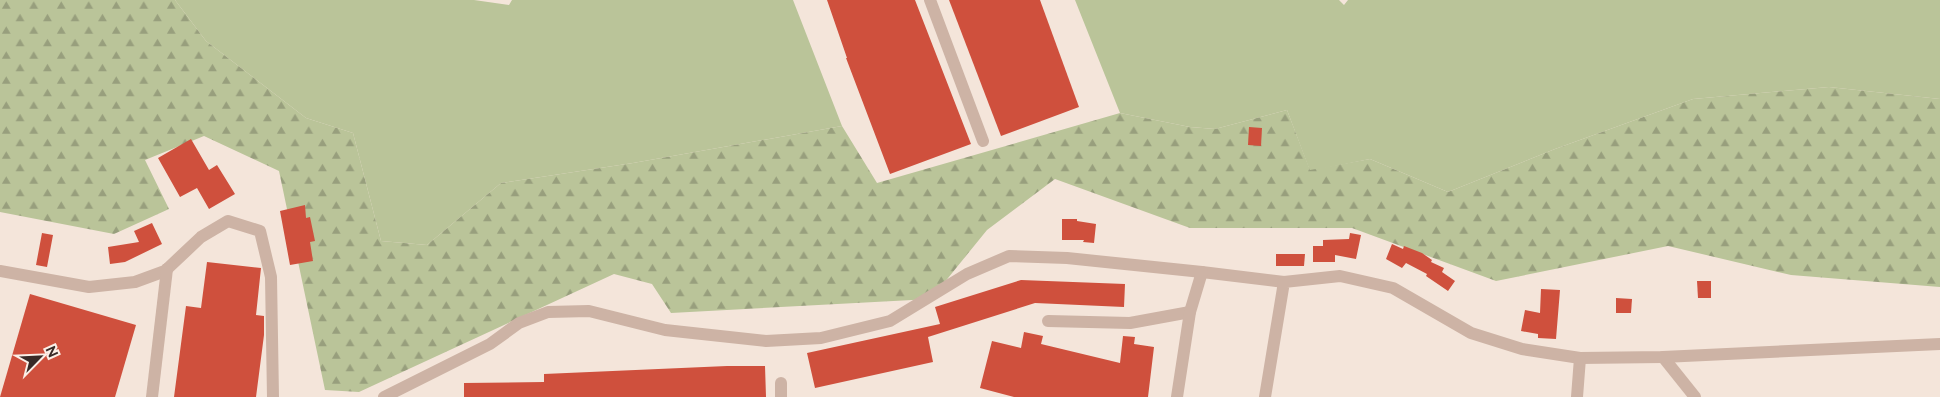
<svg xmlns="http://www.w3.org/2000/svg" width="1940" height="397" font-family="Raleway,sans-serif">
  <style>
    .grass { fill: #bac499 }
    .forest { fill: url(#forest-firs) }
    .building { fill: #cf503d }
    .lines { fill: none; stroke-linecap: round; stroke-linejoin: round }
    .minor { stroke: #cdb3a5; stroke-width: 12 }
  </style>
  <defs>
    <pattern id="forest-firs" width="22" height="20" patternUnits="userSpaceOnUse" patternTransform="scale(1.25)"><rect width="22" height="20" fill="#bac499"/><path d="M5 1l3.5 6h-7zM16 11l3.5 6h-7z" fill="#989f7d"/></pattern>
  </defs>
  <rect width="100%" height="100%" fill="#f4e5da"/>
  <!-- grass -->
  <g class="grass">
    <polygon points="175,0 474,0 509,5 512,0 793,0 842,126 633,163 501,183 427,245 381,241 353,133 306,118 206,41"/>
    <polygon points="1075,0 1339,0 1344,5 1348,0 1940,0 1940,99 1829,87 1693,99 1555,149 1448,192 1370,159 1310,171 1287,110 1215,129 1190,127 1120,113"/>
  </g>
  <!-- forest -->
  <polygon class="forest" points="0,0 175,0 206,41 306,118 353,133 381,241 427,245 501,183 633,163 842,126 877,183 1120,113 1190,127 1215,129 1287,110 1310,170 1370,159 1448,192 1555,149 1693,99 1829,87 1940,99 1940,287 1791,275 1668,246 1496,281 1352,228 1190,228 1055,179 987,230 931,299 671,313 652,284 614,274 359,392 325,390 279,171 204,136 145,160 169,209 114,234 0,212"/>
  <!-- building -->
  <g class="building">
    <polygon points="827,0 915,0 971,144 890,174 846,58 847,58"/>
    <polygon points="949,0 1040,0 1079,107 1001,136"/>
    <polygon points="1249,127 1262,128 1261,146 1248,145"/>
    <polygon points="191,139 209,170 217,165 235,194 209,209 197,188 180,197 158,158"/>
    <polygon points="305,205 306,218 310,217 315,241 310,242 313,261 290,265 280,211"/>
    <polygon points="1062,219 1077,219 1077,221 1096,224 1094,243 1083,242 1084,240 1062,240"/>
    <polygon points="152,223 162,244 125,262 110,264 108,247 139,242 134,231"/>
    <polygon points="42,233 53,235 47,267 36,265"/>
    <polygon points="1350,233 1361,235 1356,259 1335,255 1335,262 1313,262 1313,246 1323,246 1323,240 1349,239"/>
    <polygon points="1392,244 1403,249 1404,246 1422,253 1432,260 1431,262 1444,268 1442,272 1455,281 1448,291 1426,276 1427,274 1406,263 1402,268 1386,259"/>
    <polygon points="1276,254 1305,254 1304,266 1276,266"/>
    <polygon points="207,262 261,268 256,315 264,316 264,335 256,397 174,397 186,306 201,308"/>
    <polygon points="1021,280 1125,284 1124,307 1035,303 928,337 933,362 815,388 807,353 940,324 935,307"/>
    <polygon points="1697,281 1711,281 1711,298 1698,298"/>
    <polygon points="1541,289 1560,290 1556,339 1538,338 1538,334 1521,331 1525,310 1540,313"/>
    <polygon points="30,294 136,325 115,397 0,397"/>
    <polygon points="1616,298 1632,299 1631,313 1616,313"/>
    <polygon points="1024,332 1043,336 1041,344 1120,363 1123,336 1135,337 1134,344 1154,347 1148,397 1014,397 980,388 992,341 1021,348"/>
    <polygon points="727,366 765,366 766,397 464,397 464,383 544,382 544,374"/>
  </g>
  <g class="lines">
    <!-- minor -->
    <g class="minor">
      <polyline points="930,0 983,141"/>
      <polyline points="0,271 89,287 135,282 165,271 201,237 228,221 260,231 271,277 273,397"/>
      <polyline points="1048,321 1130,323 1190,312"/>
      <polyline points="1663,357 1695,397"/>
      <polyline points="781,383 781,397"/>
      <polyline points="152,397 167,269"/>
      <polyline points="384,397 490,344 519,323 548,312 589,311 665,330 766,341 821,338 890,321 967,274 1009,256 1067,258 1202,272 1284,282"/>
      <polyline points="1177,397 1190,312 1202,272"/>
      <polyline points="1265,397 1284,282 1340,276 1393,288 1471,333 1522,349 1580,358 1663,357 1940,344"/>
      <polyline points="1577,397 1580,358"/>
    </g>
  </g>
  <!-- north arrow -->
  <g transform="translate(40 357) rotate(66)" stroke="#fbefe7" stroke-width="4" paint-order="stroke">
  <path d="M0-4L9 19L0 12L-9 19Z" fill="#382a27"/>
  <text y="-8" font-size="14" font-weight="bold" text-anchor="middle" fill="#382a27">N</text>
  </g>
</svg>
